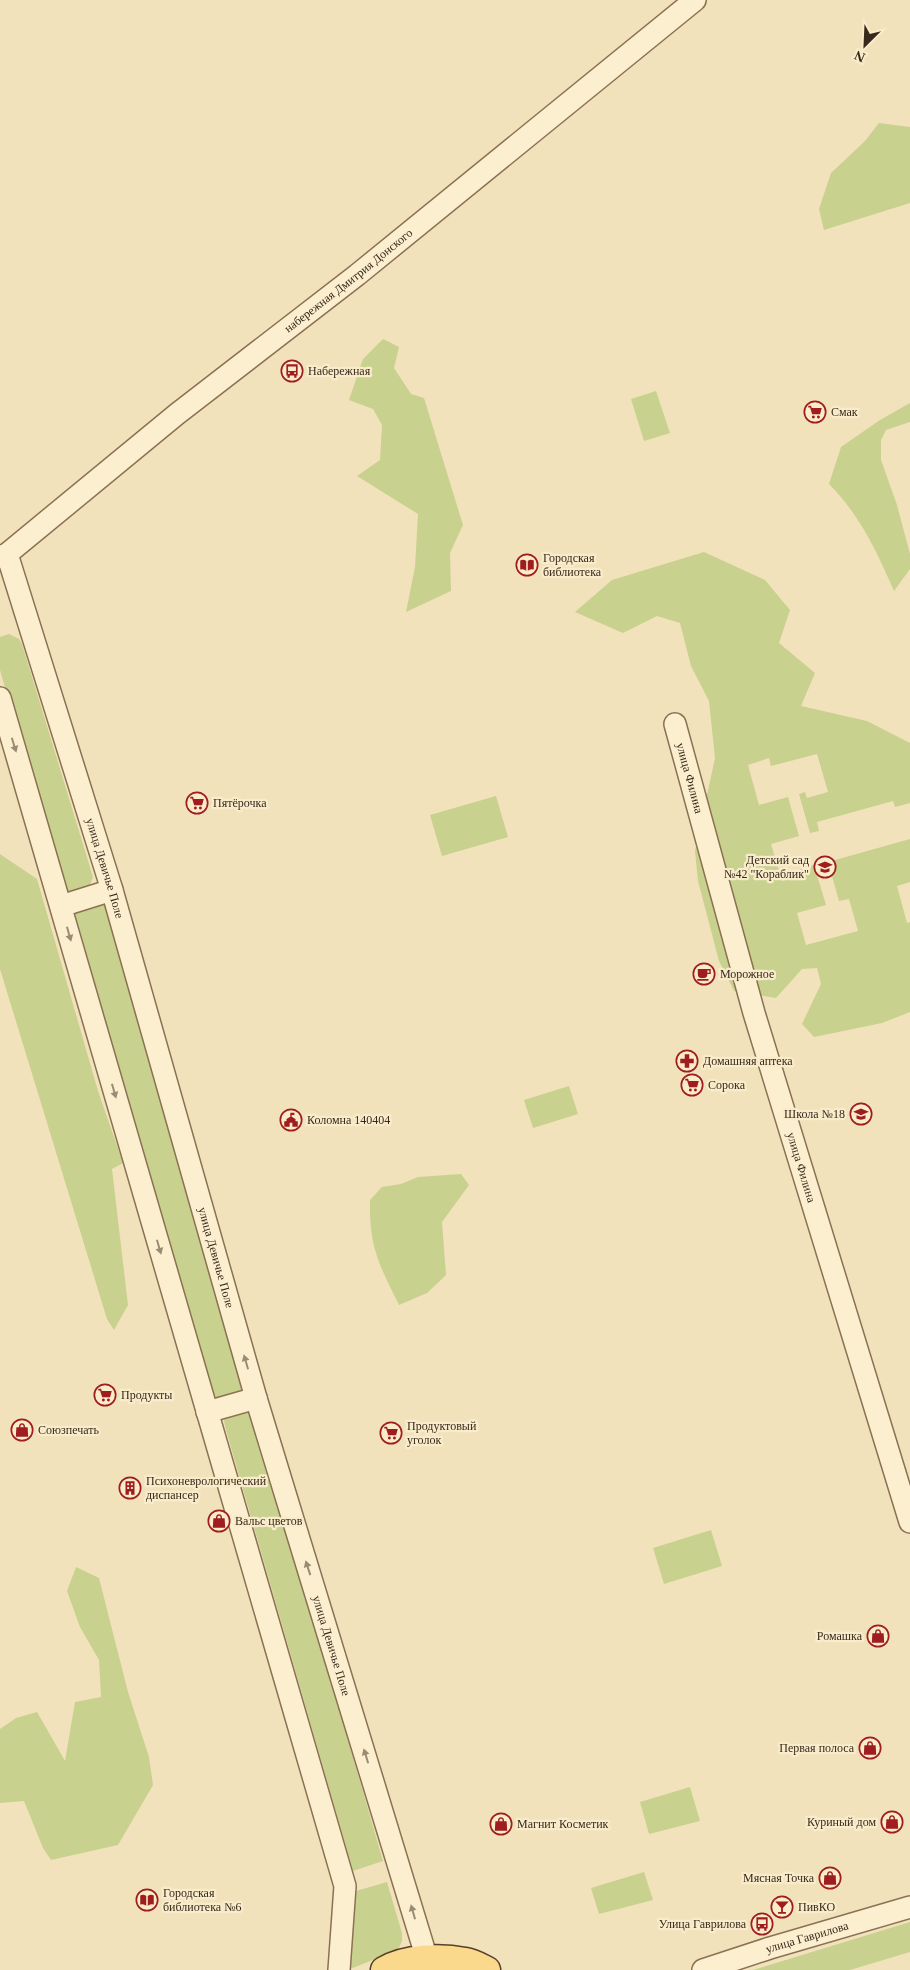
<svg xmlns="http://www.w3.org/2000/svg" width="910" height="1970" font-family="'Times New Roman',serif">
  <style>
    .green { fill: #c8d18e }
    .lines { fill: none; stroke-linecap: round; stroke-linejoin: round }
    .minor-casing { stroke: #8b7153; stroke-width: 24 }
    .major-casing { stroke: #573f28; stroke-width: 29 }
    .minor { stroke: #fcefcf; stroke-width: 21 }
    .major { stroke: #fad98d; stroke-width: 26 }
    .oneway { fill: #9a8c74 }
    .labels { text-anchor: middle; stroke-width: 4.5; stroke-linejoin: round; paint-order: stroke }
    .street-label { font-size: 12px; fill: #38291a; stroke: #f9eccb }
    .poi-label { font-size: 12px; fill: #38291a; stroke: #f9eccb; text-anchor: start }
  </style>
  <rect width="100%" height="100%" fill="#f2e2bb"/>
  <!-- green -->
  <g class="green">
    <polygon points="879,123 910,127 910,203 824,230 819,209 831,173 865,141"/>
    <polygon points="383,339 399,347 394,368 411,394 424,398 463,525 450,553 451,591 406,612 415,567 418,514 357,476 380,460 382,425 373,409 349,400 363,359"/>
    <polygon points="656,391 670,433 644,441 631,399"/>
    <path d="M 910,403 L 910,422 L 886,430 L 881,440 L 881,460 L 897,505 L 910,554 L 910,569 L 894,591 C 877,552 860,515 829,484 L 841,447 L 880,420 Z"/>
    <polygon points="704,552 765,580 790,610 779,643 815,673 801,706 867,721 910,743 910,803 895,807 893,801 817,822 819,831 810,833 799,794 805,792 807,798 828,792 817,754 771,766 769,758 748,765 759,805 788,797 799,836 771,844 782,881 802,876 800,869 814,865 826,905 797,913 806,945 858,931 849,899 839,901 828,862 910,839 910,882 897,886 907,923 910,922 910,1012 882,1023 814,1037 802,1024 821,984 817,968 802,969 776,998 734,991 719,961 698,881 695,851 715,758 709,701 691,666 680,623 657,616 623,633 575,612 612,580"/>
    <polygon points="9,634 19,639 22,644 93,877 89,887 70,893 62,888 0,670 0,637"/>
    <polygon points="496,796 508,837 442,856 430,815"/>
    <polygon points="0,854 37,879 98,1091 123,1163 112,1169 128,1305 114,1330 107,1319 0,969"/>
    <polygon points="104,901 244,1386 240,1395 222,1401 216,1398 211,1389 75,914 76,908"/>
    <polygon points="569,1086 578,1114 533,1128 524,1100"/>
    <path d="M 461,1174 L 469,1185 L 442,1222 L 446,1275 L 427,1293 L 399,1305 C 379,1264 369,1247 370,1200 L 382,1187 L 401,1184 L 418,1177 Z"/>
    <polygon points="250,1410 255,1417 383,1861 353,1871 226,1430 224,1421 226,1412"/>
    <polygon points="711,1530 722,1566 664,1584 653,1548"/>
    <polygon points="76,1567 99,1578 128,1692 149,1757 153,1785 118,1845 51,1860 43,1848 24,1801 0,1803 0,1729 16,1718 37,1712 65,1761 75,1702 101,1697 99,1660 80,1627 67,1591"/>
    <polygon points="690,1787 700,1821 649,1834 640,1802"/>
    <polygon points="644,1872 653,1900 599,1914 591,1888"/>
    <polygon points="387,1882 402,1933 402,1941 398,1950 350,1969 349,1947 356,1891"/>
    <polygon points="910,1922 910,1952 850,1970 753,1970"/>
  </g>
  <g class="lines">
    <!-- minor casing -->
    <g class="minor-casing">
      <g id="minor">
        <path id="s1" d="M 7,554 L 112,890 L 256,1398 L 427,1959"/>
        <path id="s2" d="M 0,557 L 7,554 L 177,414 L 357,275 L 695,0"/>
        <polyline points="0,698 345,1886 339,1970"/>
        <path id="s3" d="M 675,724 L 754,1013 L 910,1522"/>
        <polyline points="61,906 112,890"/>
        <polyline points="207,1412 256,1398"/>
        <path id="s4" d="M 703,1970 L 770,1948 L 910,1907"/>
      </g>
    </g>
    <!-- major casing -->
    <g class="major-casing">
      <path id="major" d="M 384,1970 C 406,1957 441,1956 465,1961 C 473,1962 481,1967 487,1970"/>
    </g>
    <!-- minor -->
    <use href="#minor" class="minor"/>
    <!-- major -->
    <use href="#major" class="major"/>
  </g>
  <!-- one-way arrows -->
  <defs><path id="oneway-solid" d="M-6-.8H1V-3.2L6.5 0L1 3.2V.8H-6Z" transform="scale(1.25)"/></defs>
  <g class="oneway">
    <use href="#oneway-solid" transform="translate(14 745) rotate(73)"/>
    <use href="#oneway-solid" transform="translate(69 934) rotate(74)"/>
    <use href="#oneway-solid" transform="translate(114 1091) rotate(74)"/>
    <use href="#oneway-solid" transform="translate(159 1247) rotate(74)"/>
    <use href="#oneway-solid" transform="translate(246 1362) rotate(-106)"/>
    <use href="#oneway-solid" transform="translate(308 1568) rotate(-108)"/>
    <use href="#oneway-solid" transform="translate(366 1756) rotate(-107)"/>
    <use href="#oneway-solid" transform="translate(413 1912) rotate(-106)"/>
  </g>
  <!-- icons -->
  <defs>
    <g id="bus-ring" transform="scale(1.125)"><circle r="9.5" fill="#f9eccb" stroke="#9f1d1e" stroke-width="1.5"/><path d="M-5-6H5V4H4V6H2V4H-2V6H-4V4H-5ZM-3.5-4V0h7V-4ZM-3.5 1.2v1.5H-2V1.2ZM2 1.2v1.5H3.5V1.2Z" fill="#9f1d1e"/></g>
    <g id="supermarket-ring" transform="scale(1.125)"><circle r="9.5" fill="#f9eccb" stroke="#9f1d1e" stroke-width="1.5"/><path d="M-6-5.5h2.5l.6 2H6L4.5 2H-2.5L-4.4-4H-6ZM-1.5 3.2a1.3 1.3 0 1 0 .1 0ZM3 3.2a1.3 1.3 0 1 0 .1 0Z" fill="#9f1d1e"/></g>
    <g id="library-ring" transform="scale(1.125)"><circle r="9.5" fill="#f9eccb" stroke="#9f1d1e" stroke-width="1.5"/><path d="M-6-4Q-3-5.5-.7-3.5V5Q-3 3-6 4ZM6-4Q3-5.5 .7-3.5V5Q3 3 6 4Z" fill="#9f1d1e"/></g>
    <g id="school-ring" transform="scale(1.125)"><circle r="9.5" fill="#f9eccb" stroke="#9f1d1e" stroke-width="1.5"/><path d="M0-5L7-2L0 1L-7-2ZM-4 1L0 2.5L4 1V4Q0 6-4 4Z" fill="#9f1d1e"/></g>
    <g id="cafe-ring" transform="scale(1.125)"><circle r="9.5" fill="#f9eccb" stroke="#9f1d1e" stroke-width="1.5"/><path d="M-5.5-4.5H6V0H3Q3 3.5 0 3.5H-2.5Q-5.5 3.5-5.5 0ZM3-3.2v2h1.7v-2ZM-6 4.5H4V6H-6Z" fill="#9f1d1e"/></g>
    <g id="pharmacy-ring" transform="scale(1.125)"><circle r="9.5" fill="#f9eccb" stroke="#9f1d1e" stroke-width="1.5"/><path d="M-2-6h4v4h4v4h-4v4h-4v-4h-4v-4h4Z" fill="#9f1d1e"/></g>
    <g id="civic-ring" transform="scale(1.125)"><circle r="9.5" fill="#f9eccb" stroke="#9f1d1e" stroke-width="1.5"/><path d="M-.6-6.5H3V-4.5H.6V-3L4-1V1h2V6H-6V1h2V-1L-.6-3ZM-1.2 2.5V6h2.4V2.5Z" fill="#9f1d1e"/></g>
    <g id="shop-ring" transform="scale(1.125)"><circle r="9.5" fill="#f9eccb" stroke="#9f1d1e" stroke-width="1.5"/><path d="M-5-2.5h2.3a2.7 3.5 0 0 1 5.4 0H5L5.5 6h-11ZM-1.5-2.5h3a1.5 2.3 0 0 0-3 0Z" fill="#9f1d1e"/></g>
    <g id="building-ring" transform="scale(1.125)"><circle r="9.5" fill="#f9eccb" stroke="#9f1d1e" stroke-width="1.5"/><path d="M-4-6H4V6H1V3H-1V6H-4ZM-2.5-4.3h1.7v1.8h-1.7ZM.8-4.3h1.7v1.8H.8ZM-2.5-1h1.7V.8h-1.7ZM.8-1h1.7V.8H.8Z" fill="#9f1d1e"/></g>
    <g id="bar-ring" transform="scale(1.125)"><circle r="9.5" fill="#f9eccb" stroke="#9f1d1e" stroke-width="1.5"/><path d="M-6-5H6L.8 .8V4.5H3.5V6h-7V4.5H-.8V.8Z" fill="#9f1d1e"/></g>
  </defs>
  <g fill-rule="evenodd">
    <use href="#bus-ring" x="292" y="371"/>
    <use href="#supermarket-ring" x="815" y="412"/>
    <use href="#library-ring" x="527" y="565"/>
    <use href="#supermarket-ring" x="197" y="803"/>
    <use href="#school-ring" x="825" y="867"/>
    <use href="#cafe-ring" x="704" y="974"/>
    <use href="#pharmacy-ring" x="687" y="1061"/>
    <use href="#supermarket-ring" x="692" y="1085"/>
    <use href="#school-ring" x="861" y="1114"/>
    <use href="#civic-ring" x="291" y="1120"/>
    <use href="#supermarket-ring" x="105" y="1395"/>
    <use href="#shop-ring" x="22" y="1430"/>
    <use href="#supermarket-ring" x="391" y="1433"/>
    <use href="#building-ring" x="130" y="1488"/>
    <use href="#shop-ring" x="219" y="1521"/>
    <use href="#shop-ring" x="878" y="1636"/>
    <use href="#shop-ring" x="870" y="1748"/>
    <use href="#shop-ring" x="892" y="1822"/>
    <use href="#shop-ring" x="501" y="1824"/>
    <use href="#shop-ring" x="830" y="1878"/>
    <use href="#library-ring" x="147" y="1900"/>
    <use href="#bar-ring" x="782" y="1907"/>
    <use href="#bus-ring" x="762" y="1924"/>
  </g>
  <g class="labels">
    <!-- street labels -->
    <g class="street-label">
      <text dy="4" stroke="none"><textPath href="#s2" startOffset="445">набережная Дмитрия Донского</textPath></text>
      <text dy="4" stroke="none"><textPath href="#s3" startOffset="56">улица Филина</textPath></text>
      <text dy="4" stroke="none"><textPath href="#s1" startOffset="329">улица Девичье Поле</textPath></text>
      <text dy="4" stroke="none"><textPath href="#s3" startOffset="461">улица Филина</textPath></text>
      <text dy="4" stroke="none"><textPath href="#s1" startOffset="734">улица Девичье Поле</textPath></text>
      <text dy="4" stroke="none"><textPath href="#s1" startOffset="1139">улица Девичье Поле</textPath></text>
      <text dy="4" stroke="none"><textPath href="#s4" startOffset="109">улица Гаврилова</textPath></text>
    </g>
    <!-- poi labels -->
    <g class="poi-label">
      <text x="308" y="375">Набережная</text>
      <text x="831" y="416">Смак</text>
      <text x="543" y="562">Городская<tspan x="543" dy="14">библиотека</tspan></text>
      <text x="213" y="807">Пятёрочка</text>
      <text x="809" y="864" text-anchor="end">Детский сад<tspan x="809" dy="14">№42 "Кораблик"</tspan></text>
      <text x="720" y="978">Морожное</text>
      <text x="703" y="1065">Домашняя аптека</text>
      <text x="708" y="1089">Сорока</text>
      <text x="845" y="1118" text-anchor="end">Школа №18</text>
      <text x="307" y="1124">Коломна 140404</text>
      <text x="121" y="1399">Продукты</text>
      <text x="407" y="1430">Продуктовый<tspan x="407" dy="14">уголок</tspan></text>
      <text x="38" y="1434">Союзпечать</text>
      <text x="146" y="1485">Психоневрологический<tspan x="146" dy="14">диспансер</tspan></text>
      <text x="235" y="1525">Вальс цветов</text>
      <text x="862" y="1640" text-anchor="end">Ромашка</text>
      <text x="854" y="1752" text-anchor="end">Первая полоса</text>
      <text x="876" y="1826" text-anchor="end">Куриный дом</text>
      <text x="517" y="1828">Магнит Косметик</text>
      <text x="814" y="1882" text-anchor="end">Мясная Точка</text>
      <text x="163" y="1897">Городская<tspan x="163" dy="14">библиотека №6</tspan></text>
      <text x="798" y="1911">ПивКО</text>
      <text x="746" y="1928" text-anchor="end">Улица Гаврилова</text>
    </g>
  </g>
  <!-- north arrow -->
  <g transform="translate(865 45) rotate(204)" stroke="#f9eccb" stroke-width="4" paint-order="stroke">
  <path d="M0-4L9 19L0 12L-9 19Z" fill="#38291a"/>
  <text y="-8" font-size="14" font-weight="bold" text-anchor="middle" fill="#38291a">N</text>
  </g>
</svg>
